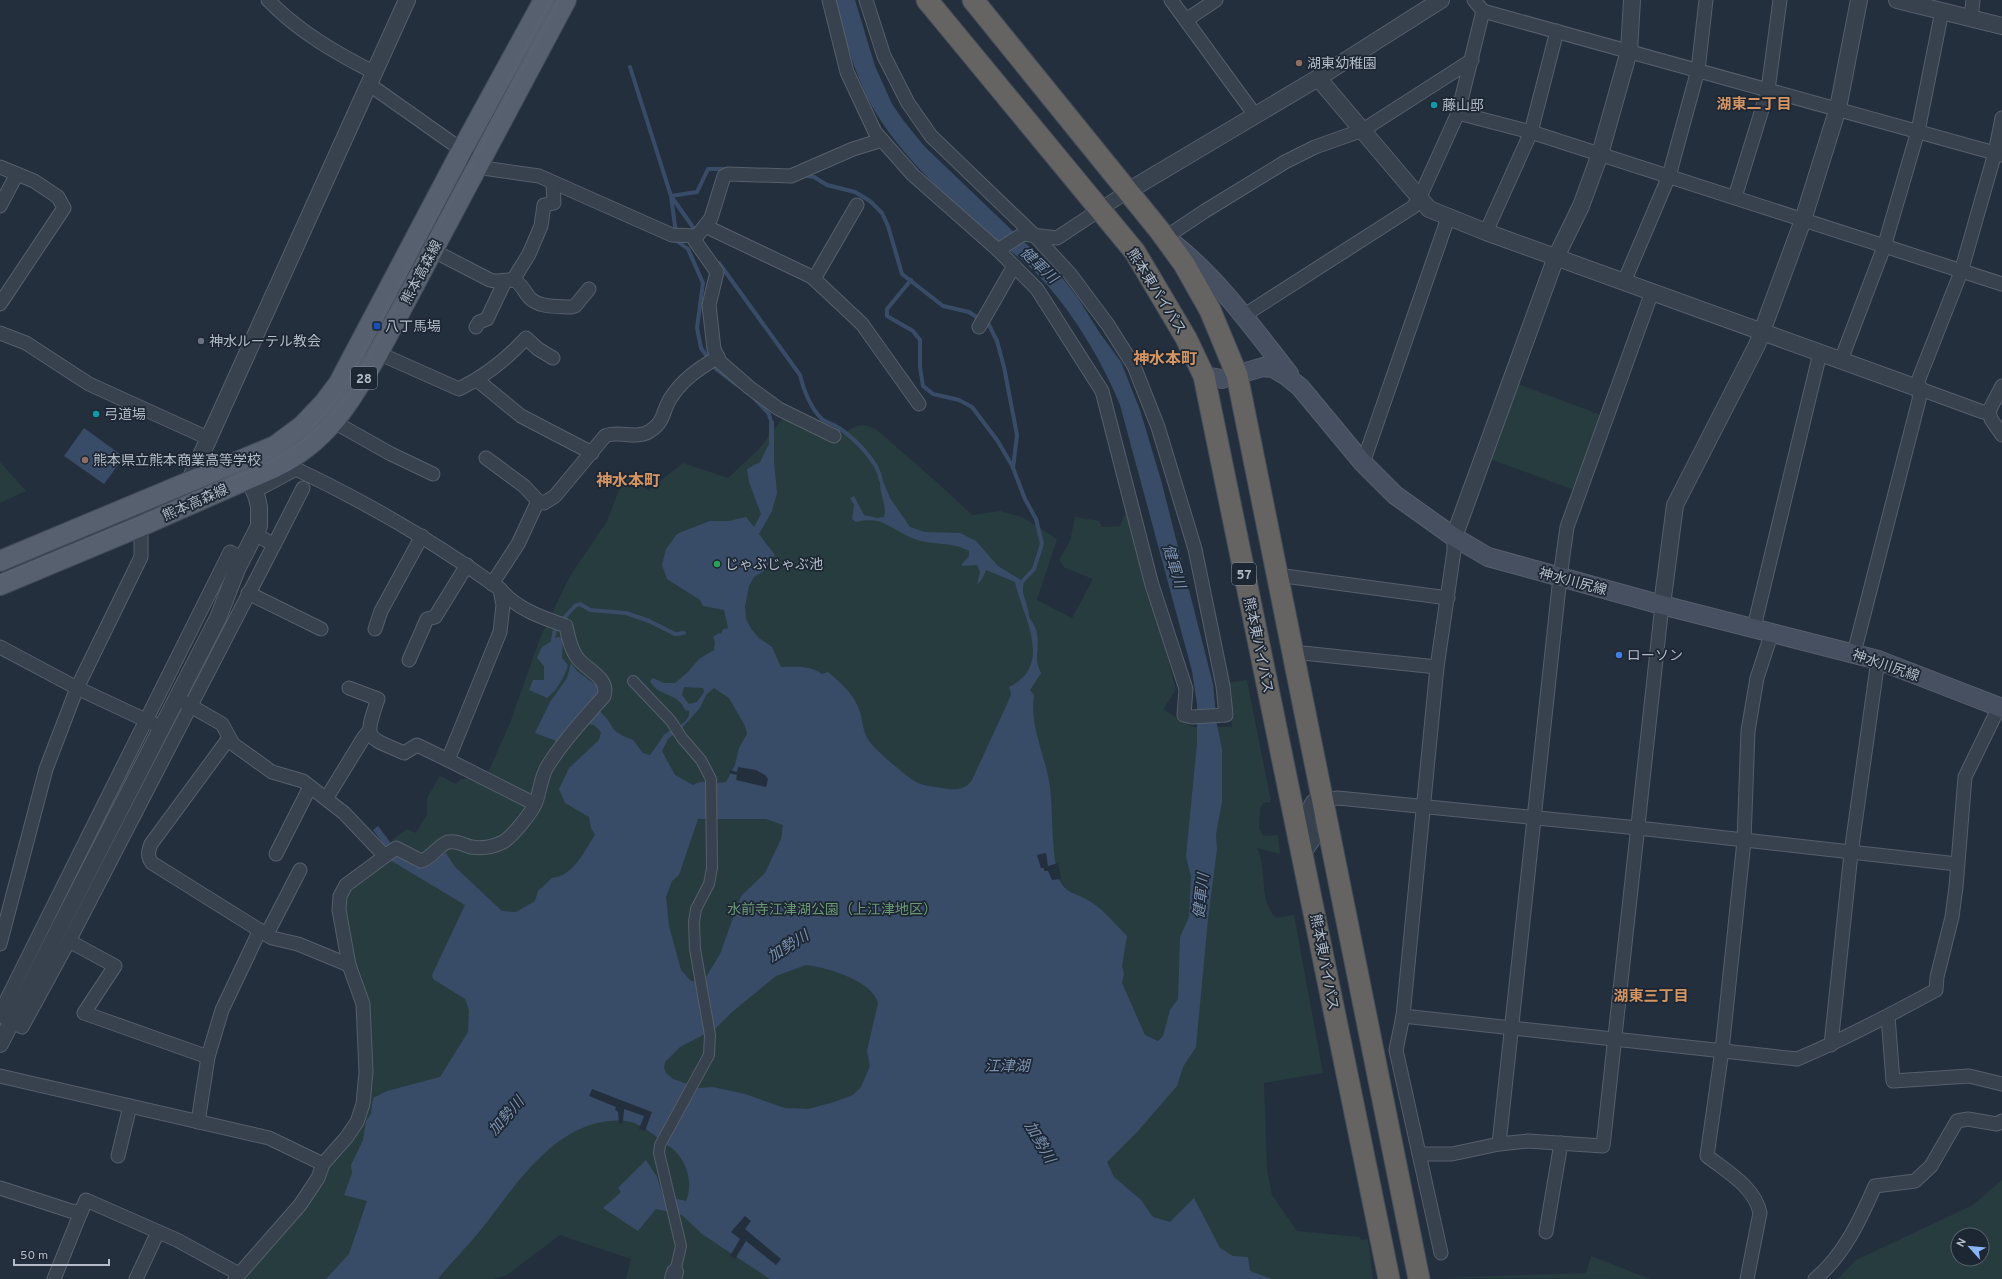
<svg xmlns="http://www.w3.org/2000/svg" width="2002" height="1279" font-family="Overpass,'Noto Sans JP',sans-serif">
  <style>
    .green { fill: #263c3f; fill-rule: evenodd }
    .water { fill: #394c67; fill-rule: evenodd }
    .pier { fill: #242f3e }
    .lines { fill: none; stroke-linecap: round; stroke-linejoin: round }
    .stream { stroke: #394c67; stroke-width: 4 }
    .pedestrian-casing { stroke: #565f6c; stroke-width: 12 }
    .minor-casing { stroke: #565f6c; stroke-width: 15 }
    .tertiary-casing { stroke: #565f6c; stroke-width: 18 }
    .secondary-casing { stroke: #565f6c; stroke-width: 20 }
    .primary-casing { stroke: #414a57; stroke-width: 22 }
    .trunk-casing { stroke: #434c59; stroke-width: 23 }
    .pedestrian { stroke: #38414e; stroke-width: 10 }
    .minor { stroke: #38414e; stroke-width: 13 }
    .tertiary { stroke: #38414e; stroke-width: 16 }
    .secondary { stroke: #465061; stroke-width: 18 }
    .primary { stroke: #56606e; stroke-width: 20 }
    .trunk { stroke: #656462; stroke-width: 21 }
    .tram { stroke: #5a6575; stroke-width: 1 }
    .education-dot { fill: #8d6e63; stroke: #1d2633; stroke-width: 1.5 }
    .culture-dot { fill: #0f9aa8; stroke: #1d2633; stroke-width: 1.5 }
    .transit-dot { fill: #1a4fb4; stroke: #1d2633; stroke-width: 1.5 }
    .worship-dot { fill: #6b7280; stroke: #1d2633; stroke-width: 1.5 }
    .leisure-dot { fill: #2e9e5b; stroke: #1d2633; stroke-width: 1.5 }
    .shop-dot { fill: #3f7fe0; stroke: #1d2633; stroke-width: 1.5 }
    .labels { text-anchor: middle; stroke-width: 3.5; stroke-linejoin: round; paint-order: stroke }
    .shield { fill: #1d2633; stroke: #878f9c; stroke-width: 1 }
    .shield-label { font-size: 13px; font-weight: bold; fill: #b4bcc9 }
    .poi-label { font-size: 14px; fill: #b4bcc9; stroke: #1d2633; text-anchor: start }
    .street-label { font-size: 14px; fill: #b4bcc9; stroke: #1d2633 }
    .park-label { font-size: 14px; fill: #6b9a76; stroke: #1d2633 }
    .neighbourhood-label { font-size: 15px; font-weight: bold; fill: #d59563; stroke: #1d2633 }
    .water-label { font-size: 15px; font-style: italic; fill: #7c92b1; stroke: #1d2633 }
    .quarter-label { font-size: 16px; font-weight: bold; fill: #d59563; stroke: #1d2633 }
  </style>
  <rect width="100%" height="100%" fill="#242f3e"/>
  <!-- green -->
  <g class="green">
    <polygon points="1515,383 1601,415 1574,490 1487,458"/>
    <path d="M 782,419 L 789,419 L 840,436 C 855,426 860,421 877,430 L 940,485 L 972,515 L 1000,511 L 1022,517 L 1057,539 L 1037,600 L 1072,618 L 1093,579 L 1065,568 L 1059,560 L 1070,541 L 1075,517 L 1099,521 L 1102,527 L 1120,526 L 1128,505 L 1176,690 L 1163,709 L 1192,727 L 1232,727 L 1225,683 L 1247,680 L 1271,802 L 1264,803 L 1260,808 L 1259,828 L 1263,836 L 1278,835 L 1280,854 L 1257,848 C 1268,870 1258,900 1276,918 L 1294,915 L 1323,1073 L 1264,1083 L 1267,1169 L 1272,1195 L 1297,1231 L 1360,1237 L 1361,1240 L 1368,1239 L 1373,1279 L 626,1279 L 631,1259 L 560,1235 L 507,1275 L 492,1279 L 244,1279 L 311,1201 L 331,1160 L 346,1145 L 369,1069 L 347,943 L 344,894 L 386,857 L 393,839 L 407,829 L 416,833 L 427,814 L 427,798 L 440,776 L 456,784 L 461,779 L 486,777 L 510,723 L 540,638 L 570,576 L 607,521 L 625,475 L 649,490 L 683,463 L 728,478 L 759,449 Z"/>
    <polygon points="0,462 26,491 0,503"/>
    <path d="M 2002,1180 L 2002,1279 L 1838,1279 L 1856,1260 L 1973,1205 ZM 1958,1235 L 1982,1235 L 1982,1259 L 1958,1259 Z"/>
    <polygon points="1591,1256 1650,1279 1439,1278 1586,1273"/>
  </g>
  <!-- water -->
  <g class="water">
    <path d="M 834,0 L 855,0 L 875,66 L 892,104 L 903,120 L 924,146 L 1064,280 L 1078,298 L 1099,332 L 1121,362 L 1140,410 L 1161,480 L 1213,684 L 1217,725 L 1222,749 L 1222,802 L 1216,834 L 1217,849 L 1208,919 L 1196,1047 L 1183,1067 L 1177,1086 L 1138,1131 L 1107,1162 L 1114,1177 L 1141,1200 L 1153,1217 L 1170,1222 L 1194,1198 L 1220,1248 L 1233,1256 L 1248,1257 L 1250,1271 L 1272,1279 L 770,1279 L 702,1234 L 682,1215 L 656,1209 L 638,1231 L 603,1208 L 621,1192 L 618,1188 L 646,1160 L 657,1177 L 663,1196 L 686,1201 C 694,1182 686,1158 670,1147 C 657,1138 642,1123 626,1121 C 560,1115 518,1182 484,1226 C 469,1245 452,1261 438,1279 L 326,1279 L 349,1254 L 367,1201 L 344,1195 L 352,1173 L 351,1165 L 363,1140 L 366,1121 L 371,1114 L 373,1098 L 387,1091 L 440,1077 L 468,1032 L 469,1010 L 465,999 L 433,979 L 432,975 L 465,905 L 390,860 L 385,846 L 373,830 L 378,826 C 390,841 405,868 428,866 L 439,854 L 446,853 L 455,867 L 502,911 L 516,912 L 535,901 L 538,891 L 552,878 C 574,876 584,851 595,835 L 591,828 L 589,817 L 565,803 L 559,789 L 569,768 L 599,740 L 601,732 L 594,725 L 588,724 L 559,742 L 535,733 L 550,702 L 567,678 L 571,663 L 577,671 L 601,689 L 597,708 L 608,720 L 614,730 L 623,736 L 633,740 L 643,753 L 650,755 C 655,749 659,742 663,736 C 671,728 691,724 689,711 L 685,710 C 679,692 657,697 650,681 L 653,678 L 664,683 L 675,683 L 688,672 L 699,659 L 714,650 L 715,642 L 713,637 L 719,633 L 721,634 L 723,629 L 728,628 L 724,610 L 703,606 L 700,600 L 667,579 L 662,565 L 666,549 L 677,534 L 694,527 L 710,521 L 729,521 L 746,517 L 754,527 L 761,514 L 749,482 L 747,469 L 760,462 L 769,444 L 769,414 L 774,422 L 774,461 L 777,493 L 772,511 L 759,534 L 775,555 L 764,571 L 754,577 L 749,586 L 745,606 L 746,619 L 752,630 L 759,638 L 772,647 L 781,667 C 796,667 809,665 822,674 L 828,672 C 842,684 854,694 860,712 C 863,722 863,733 869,741 C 876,751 908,778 918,783 C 926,786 934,787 942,788 C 955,790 964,791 972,780 L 1008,702 L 1011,694 L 1009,687 C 1055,665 1022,616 1015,582 L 986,570 L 982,579 L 977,585 L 980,572 L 977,565 L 962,566 L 962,564 L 969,556 L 969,551 C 952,541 933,546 915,539 C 902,535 891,525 878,521 C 870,520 864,520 856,522 L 852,519 L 854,505 L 850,498 L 854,496 L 864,515 L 877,518 L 884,517 C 888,504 877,493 881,476 L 890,498 L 910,527 L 925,532 L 960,533 L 976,541 L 998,566 L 1024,582 C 1021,593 1025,598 1028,609 C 1029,612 1028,617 1031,620 C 1034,625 1036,628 1037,634 C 1040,649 1033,658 1041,673 L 1030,690 L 1034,695 C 1029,727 1046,756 1050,787 C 1053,811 1051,860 1060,881 C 1065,892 1074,893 1084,898 C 1101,906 1114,923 1127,936 L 1122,966 L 1124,974 L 1122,983 L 1145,1035 L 1158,1041 L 1163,1036 L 1170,1010 L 1178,999 L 1180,937 L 1189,917 L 1191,876 L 1186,857 L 1197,743 L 1197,704 L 1192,671 L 1120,405 C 1099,352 1050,272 999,244 C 952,201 900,158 869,101 C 853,69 844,34 834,0 ZM 684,687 L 703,688 L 704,692 L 697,702 L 689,704 L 682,695 ZM 714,688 L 729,698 L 745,726 L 747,734 L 739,748 L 735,765 L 726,782 C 715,785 704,778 693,785 L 675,775 L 662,751 L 668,739 L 681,729 L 700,708 L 706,695 ZM 698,819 L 766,819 L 783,825 L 781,839 L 765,873 L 741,896 L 720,954 L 703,982 L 691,981 L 681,970 L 669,926 L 666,897 L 672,881 L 679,875 ZM 806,965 C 826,967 873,981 878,1003 L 867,1051 L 870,1066 L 861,1087 L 853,1095 L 834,1102 L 808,1109 L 785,1108 L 745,1094 L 713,1087 L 699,1088 L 673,1079 L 666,1073 L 664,1068 L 665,1062 L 680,1047 L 715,1029 L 731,1013 L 776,976 Z"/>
    <polygon points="84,428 124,457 104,484 64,456"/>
    <path d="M 558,637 L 563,638 L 562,658 L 568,665 C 564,678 558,689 547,698 L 529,690 L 533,680 L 544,680 L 544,666 L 537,658 L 542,647 Z"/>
  </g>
  <!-- pier -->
  <g class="pier">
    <polygon points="738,767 756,770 765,775 768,779 766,787 736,780 737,775 729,773 730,770 737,772"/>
    <polygon points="1046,853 1048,866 1058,863 1061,879 1052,880 1048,871 1044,871 1044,868 1041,868 1037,855"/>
    <polygon points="592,1089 652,1112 645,1131 639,1129 644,1116 624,1109 623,1123 619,1124 618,1112 615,1110 616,1107 589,1096"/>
    <polygon points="745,1216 751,1221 745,1229 781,1259 776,1265 746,1241 735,1259 730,1256 740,1239 731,1232"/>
  </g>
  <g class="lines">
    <!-- stream -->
    <g class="stream">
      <polyline points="630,67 671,196 677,241 688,249 703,283 697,328 701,348 716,369 737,385"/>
      <polyline points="803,175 814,177 827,185 855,192 870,201 882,213 888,226 902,274 943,306 969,312 989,325 997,341 1004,367 1017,435 1013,468 1025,499 1036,519 1042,544 1034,569 1019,585"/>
      <polyline points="671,196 697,233"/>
      <polyline points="671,196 697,192 708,169 729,169"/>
      <path d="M 719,263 L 800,375 C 803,389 811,409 822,419 C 827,423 834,424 839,428 C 855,439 877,460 881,480"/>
      <polyline points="911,280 887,309 887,316 913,331 920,340 920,367 923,386 933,394 959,400 972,407 997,440 1013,467"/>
      <polyline points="752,396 769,414 770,418"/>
      <polyline points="564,618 575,606 580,604 590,610 626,613 649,621 675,634 684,633"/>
      <polyline points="553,640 555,630"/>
    </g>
    <!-- pedestrian casing -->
    <g class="pedestrian-casing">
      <polyline id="pedestrian" points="633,681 671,721 682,738 701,760 711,779 712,868 709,884 696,909 694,922 695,949 710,1035 709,1055 660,1145 659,1153 681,1246 675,1272"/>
    </g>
    <!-- minor casing -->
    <g class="minor-casing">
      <g id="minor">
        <path d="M 268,0 C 299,32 336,53 375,73"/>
        <polyline points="829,0 847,72 875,132 913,175 998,250 1037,289 1102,391 1152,585 1186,689 1184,715 1192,717 1226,715 1223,686 1195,549 1158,427 1134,366 1108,325 1070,274 1035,236 931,136 908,103 884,56 866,0"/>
        <polyline points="1171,0 1255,115"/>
        <polyline points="1474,0 1483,11 2002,155"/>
        <polyline points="1971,18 1973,0"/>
        <polyline points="1186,20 1216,0"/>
        <polyline points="370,85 462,150 472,160 476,167 539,176 672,235 697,236 711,218 724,176 728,174 791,176 853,149 882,140"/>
        <polyline points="1458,113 1531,132 2002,284"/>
        <polyline points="0,167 34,181 58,197 64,208 0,304"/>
        <polyline points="1735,197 1768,90 1780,0"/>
        <polyline points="0,206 17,174"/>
        <polyline points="705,226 812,277 862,324 919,404"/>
        <polyline points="1486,232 1531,132 1557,31"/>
        <polyline points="697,236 695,241 717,272 709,305 714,349 720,362 750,388 779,409 834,436"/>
        <polyline points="1166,237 1205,211 1285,162 1315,147 1363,130 1472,60"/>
        <path d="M 432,250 L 490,280 C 498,283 508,278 515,281 C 521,283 525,293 529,297 C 538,308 558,306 571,307 L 575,306 L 589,289"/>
        <polyline points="998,250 1023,234 1057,238 1128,191"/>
        <polyline points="814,279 857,205"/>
        <polyline points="513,280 529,254 541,226 544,205 554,203 553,184"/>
        <polyline points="1624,282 1669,176 1698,70 1706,0"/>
        <polyline points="1652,292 1567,527 1560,577 1499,1144 1528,1141 1603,1146 1662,605"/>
        <polyline points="1243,316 1413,207 1419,199 1458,113 1483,11"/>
        <polyline points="476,327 479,322 487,319 505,281"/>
        <polyline points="979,327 1014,266"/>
        <polyline points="0,333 26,343 89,384 210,439"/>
        <path d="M 378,353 L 459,389 C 485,376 506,360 526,338 L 538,349 L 553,358"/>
        <polyline points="1841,360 1884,247 1918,131 1942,11"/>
        <polyline points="477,380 521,416 592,453"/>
        <polyline points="1920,389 1983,412 1989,411 2002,386"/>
        <polyline points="1989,411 1991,419 2002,435"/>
        <polyline points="334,422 391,454 433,474"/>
        <path d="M 486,458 L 524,486 L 538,501 L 544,503 L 555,496 L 605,436 C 619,430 637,440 650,431 C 666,421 662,409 672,396 C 684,378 700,368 718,357"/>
        <polyline points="1363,463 1448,218"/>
        <path d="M 255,491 L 296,469 C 368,503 436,543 500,589 L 503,605 L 500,632 L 448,760 L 535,804"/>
        <path d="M 1454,537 L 1454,551 L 1437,667 L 1403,1016 L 1797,1059 C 1845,1039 1890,1015 1936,990 L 1937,977 L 1952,917 L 1956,887 L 1965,777 L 1999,707"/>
        <polyline points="274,545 303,488"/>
        <polyline points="1277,575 1448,598"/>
        <polyline points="492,584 518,544 538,501"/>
        <polyline points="248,593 321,629"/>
        <polyline points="1754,627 1820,353"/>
        <polyline points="375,629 381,611 422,536"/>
        <polyline points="0,647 77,688 154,724"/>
        <polyline points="1293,652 1437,667"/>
        <polyline points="1854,653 1919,400 1920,389 1918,381 1961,272 1995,153 2002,118"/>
        <polyline points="409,660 427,619 435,617 467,565"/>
        <path d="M 349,688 L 378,699 C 363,741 367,736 404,753 L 417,745 L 448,760"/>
        <polyline points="182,701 222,724 233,744 272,772 303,781 344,813 385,856"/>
        <path d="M 229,738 L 151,844 C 148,852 147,856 152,863 L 272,938 L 298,944 L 349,965"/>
        <polyline points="326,799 364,737 369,731"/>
        <polyline points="276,854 310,787"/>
        <path d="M 1303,855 L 1313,841 C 1310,827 1304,813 1313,801 L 1338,798 L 1638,828 L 1957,864"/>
        <polyline points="267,934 300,870"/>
        <polyline points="69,941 115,966 84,1013 208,1057"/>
        <polyline points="0,944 46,769 77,688 141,557 141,526"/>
        <polyline points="0,1013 230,552 243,559"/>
        <polyline points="0,1015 22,1027 69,941 274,545 255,534"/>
        <polyline points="1403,1016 1396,1050 1441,1253"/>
        <polyline points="1888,1016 1893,1081 1969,1076 2002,1084"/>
        <polyline points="1831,1045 1851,853 1878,660"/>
        <polyline points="0,1076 269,1138 323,1164"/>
        <polyline points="198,1122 208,1057 222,1010 260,930"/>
        <polyline points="1419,1154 1452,1154 1499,1144"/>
        <polyline points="118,1156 130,1106"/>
        <polyline points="0,1188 71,1211 81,1212 86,1200 177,1240 239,1274"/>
        <polyline points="1546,1232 1561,1143"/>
        <polyline points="54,1279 81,1212"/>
        <polyline points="136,1279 158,1232"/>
        <path d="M 235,1279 L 300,1205 L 318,1178 L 323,1164 L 346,1138 L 357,1122 L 363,1104 L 366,1072 L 363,1004 L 349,965 L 339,910 L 340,896 L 346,885 L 396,848 L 421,861 C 432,858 437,846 448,842 C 457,840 463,845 471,847 C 483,849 493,847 503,842 C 513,836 532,812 536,802 C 540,791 541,777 547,767 C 563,741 584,719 604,696 C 610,677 585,670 576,656 C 570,647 568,636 566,626 C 543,618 516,609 500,589"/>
        <path d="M 1747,1279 L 1760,1213 C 1755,1187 1726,1171 1707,1156 L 1722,1050 L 1744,841 L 1748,731 L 1757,678 L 1772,632"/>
        <path d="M 1815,1279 C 1844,1255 1860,1220 1875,1186 L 1915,1181 L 1931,1166 L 1957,1121 L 1968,1119 L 1997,1124 L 2002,1121"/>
      </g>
    </g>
    <!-- tertiary casing -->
    <g class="tertiary-casing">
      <g id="tertiary">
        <polyline points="1897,0 2002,26"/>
        <polyline points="1318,78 1429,209 1486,232 1920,389"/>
        <polyline points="1128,191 1318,78 1441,0"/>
        <polyline points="189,482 407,0"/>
        <polyline points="1454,537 1556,257 1581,206 1600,154 1629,51 1632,0"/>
        <polyline points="1662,605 1675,505 1757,345 1803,220 1838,108 1859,0"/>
        <polyline points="0,1044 218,618 237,569 259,526 259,507 257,498 245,468"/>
        <polyline points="673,1279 675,1272"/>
      </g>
    </g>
    <!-- secondary casing -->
    <g class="secondary-casing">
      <g id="secondary">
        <path d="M 1174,244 C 1220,281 1253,328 1289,374"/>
        <polyline points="1204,376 1222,379 1263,367 1273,368 1285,375 1300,387 1363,463 1395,495 1454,537 1488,557 1662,605 1878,660 2002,708"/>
      </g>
    </g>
    <!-- primary casing -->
    <g class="primary-casing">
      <g id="primary">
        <polyline points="0,561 275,446 302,426 324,403 339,383 462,150 544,0"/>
        <path d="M 0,585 L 141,526 L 275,467 C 327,442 351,401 378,353 L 566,0"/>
      </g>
    </g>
    <!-- trunk casing -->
    <g class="trunk-casing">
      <g id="trunk">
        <polyline points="927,0 1135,252 1186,338 1204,376 1389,1279"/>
        <polyline points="973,0 1160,231 1184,264 1210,310 1237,375 1419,1279"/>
      </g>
    </g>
    <!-- pedestrian -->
    <use href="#pedestrian" class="pedestrian"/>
    <!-- minor -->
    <use href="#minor" class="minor"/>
    <!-- tertiary -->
    <use href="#tertiary" class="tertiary"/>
    <!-- secondary -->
    <use href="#secondary" class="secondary"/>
    <!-- primary -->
    <use href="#primary" class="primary"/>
    <!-- trunk -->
    <use href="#trunk" class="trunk"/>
    <!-- tram -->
    <g class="tram">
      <polyline points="507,83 551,0"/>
      <polyline points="311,428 323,416 342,392 443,203"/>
      <polyline points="248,466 273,455"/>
      <path d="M 0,575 L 263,466 C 298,448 326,425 349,394 L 559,0"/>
    </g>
  </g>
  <!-- markers -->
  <g class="education-dot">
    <circle cx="1299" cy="63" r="4"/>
    <circle cx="85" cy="460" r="4"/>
  </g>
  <g class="culture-dot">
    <circle cx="1434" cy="105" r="4"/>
    <circle cx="96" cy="414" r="4"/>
  </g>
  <rect class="transit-dot" x="373" y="322" width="8" height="8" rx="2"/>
  <circle class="worship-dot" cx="201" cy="341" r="4"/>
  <circle class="leisure-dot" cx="717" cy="564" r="4"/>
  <circle class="shop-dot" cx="1619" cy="655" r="4"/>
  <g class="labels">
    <!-- shield labels -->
    <g class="shield">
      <rect x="351" y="367" width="26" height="22" rx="3"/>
      <rect x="1232" y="563" width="24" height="22" rx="3"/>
    </g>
    <g class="shield-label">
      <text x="364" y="383">28</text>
      <text x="1244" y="579">57</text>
    </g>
    <!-- poi labels -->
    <g class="poi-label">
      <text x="1307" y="68">湖東幼稚園</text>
      <text x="1442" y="110">藤山邸</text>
      <text x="385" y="331">八丁馬場</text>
      <text x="209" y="346">神水ルーテル教会</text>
      <text x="104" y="419">弓道場</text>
      <text x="93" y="465">熊本県立熊本商業高等学校</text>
      <text x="725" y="569">じゃぶじゃぶ池</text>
      <text x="1627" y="660">ローソン</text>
    </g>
    <!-- street labels -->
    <g class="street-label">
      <text transform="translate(421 272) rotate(-62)" y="5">熊本高森線</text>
      <text transform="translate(1157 291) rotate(58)" y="5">熊本東バイパス</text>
      <text transform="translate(195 502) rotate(-24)" y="5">熊本高森線</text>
      <text transform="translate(1573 581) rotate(15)" y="5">神水川尻線</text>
      <text transform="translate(1259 645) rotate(78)" y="5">熊本東バイパス</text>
      <text transform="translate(1886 665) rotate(19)" y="5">神水川尻線</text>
      <text transform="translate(1325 962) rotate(79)" y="5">熊本東バイパス</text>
    </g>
    <!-- park labels -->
    <g class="park-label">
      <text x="832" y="914">水前寺江津湖公園（上江津地区）</text>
    </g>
    <!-- neighbourhood labels -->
    <g class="neighbourhood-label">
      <text x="1754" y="109">湖東二丁目</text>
      <text x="1651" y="1001">湖東三丁目</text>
    </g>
    <!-- water labels -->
    <g class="water-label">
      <text transform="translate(1039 265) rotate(43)" y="5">健軍川</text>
      <text transform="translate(1174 566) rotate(73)" y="5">健軍川</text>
      <text transform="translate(1201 896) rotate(-84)" y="5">健軍川</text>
      <text transform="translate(788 946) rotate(-32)" y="5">加勢川</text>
      <text x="1007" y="1071">江津湖</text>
      <text transform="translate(506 1116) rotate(-49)" y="5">加勢川</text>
      <text transform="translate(1040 1142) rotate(60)" y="5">加勢川</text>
    </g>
    <!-- quarter labels -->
    <g class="quarter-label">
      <text x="1165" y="364">神水本町</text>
      <text x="628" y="486">神水本町</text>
    </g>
  </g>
  <!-- north arrow -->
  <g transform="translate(1970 1247) rotate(297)"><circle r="19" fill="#1d2633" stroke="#59626f"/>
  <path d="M0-3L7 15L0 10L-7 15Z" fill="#8ab4f8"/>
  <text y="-6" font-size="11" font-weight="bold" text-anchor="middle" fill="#b4bcc9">N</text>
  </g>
  <!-- scale -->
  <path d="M14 1259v6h95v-6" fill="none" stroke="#b4bcc9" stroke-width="2"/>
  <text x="20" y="1259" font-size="12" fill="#b4bcc9" stroke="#1d2633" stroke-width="3" paint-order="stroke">50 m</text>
</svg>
